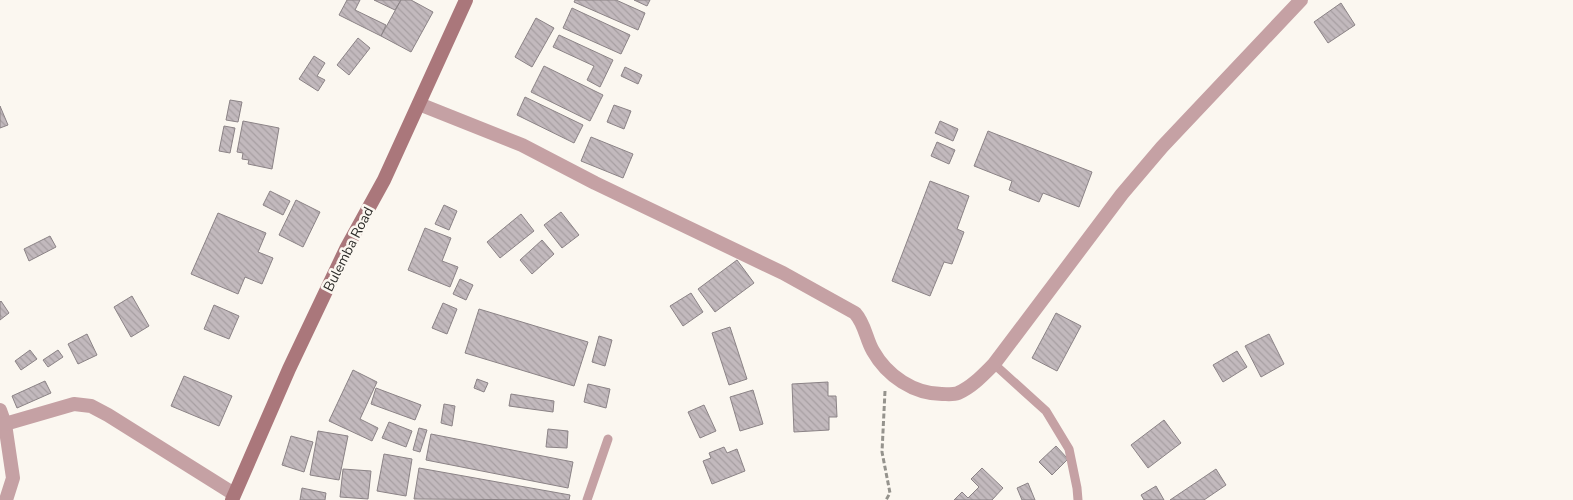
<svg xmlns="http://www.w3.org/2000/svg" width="1573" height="500" font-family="'Nunito Sans',sans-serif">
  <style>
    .building { fill: url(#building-back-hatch); stroke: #8b8386 }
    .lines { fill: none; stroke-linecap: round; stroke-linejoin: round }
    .path { stroke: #95938d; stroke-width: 3; stroke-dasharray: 5 2.5; stroke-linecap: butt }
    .service { stroke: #c5a1a4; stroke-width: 9 }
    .minor { stroke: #c5a1a4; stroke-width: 14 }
    .secondary { stroke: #aa777b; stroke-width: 14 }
    .labels { text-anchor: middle; stroke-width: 5; stroke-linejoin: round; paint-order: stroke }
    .street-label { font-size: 14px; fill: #2d2c29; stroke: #fbf7f0 }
  </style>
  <defs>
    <pattern id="building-back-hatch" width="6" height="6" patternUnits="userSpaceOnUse" patternTransform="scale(1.25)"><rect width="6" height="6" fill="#c2b9bd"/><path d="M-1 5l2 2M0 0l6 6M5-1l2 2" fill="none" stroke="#a79fa2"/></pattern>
  </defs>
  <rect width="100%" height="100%" fill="#fbf7f0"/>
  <!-- building -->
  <g class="building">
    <polygon points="347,0 360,0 355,10 386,25 381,36 339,15"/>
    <polygon points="374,0 401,0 395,10"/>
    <polygon points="401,0 411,0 433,12 411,52 381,36"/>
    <polygon points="575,0 616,0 645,13 638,30 574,2"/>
    <polygon points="634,0 650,0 647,6"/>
    <polygon points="1341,3 1355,25 1328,43 1314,22"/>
    <polygon points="572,8 630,35 621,54 563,28"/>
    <polygon points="536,18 554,28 532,67 515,57"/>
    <polygon points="559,35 613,60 600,87 587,80 594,66 553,47"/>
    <polygon points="358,38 370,48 349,75 337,65"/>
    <polygon points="314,56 325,63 317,76 325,80 318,91 299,79"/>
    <polygon points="544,66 603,95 590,121 531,92"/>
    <polygon points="625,67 642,75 638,84 621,76"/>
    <polygon points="525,97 583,125 574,143 517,115"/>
    <polygon points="230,100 242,102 238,122 226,120"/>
    <polygon points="614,105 631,111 624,129 607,122"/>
    <polygon points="0,106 8,125 0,128"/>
    <polygon points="243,121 279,128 272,169 248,164 249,160 242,159 243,153 237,152"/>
    <polygon points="940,121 958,129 953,141 935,133"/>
    <polygon points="224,126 235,128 230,153 219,151"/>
    <polygon points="988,131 1092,172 1079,207 1043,193 1039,202 1009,190 1012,181 974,166"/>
    <polygon points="591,137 633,154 623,178 581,161"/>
    <polygon points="937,142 955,150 949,164 931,156"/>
    <polygon points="930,181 969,196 957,229 964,232 952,264 944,262 930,296 892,281"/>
    <polygon points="270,191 290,201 283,215 263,205"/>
    <polygon points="296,200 320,212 303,247 279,235"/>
    <polygon points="444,205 457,211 449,230 435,224"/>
    <polygon points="561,212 579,235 562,248 544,225"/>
    <polygon points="218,213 266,233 258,252 273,258 262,284 245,277 238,294 191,274"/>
    <polygon points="521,214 534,231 500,258 487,242"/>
    <polygon points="425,228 451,238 442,261 458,267 450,287 408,270"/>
    <polygon points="50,236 56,247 29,261 24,249"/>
    <polygon points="542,240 554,254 532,274 520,260"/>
    <polygon points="737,260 754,283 715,312 698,289"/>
    <polygon points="460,279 473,285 466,300 453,294"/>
    <polygon points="691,293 703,312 683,326 670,306"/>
    <polygon points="132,296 149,326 131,337 114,307"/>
    <polygon points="1,301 9,313 0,320 0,302"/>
    <polygon points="443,303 457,309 447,334 432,328"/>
    <polygon points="214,305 239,316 229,339 204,329"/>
    <polygon points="479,309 588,342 574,386 465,353"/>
    <polygon points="1056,313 1081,326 1057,371 1032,358"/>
    <polygon points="730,327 747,379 729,385 712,333"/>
    <polygon points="87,334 97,355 78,364 68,344"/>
    <polygon points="1269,334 1284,364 1261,377 1245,346"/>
    <polygon points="599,336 612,340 605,366 592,362"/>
    <polygon points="30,350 37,359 21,370 15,361"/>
    <polygon points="58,350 63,357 48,367 43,360"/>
    <polygon points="1237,351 1247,367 1223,382 1213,365"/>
    <polygon points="353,370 377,382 360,419 378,428 372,441 329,421"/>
    <polygon points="184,376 232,396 219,426 171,406"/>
    <polygon points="477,379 488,383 484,392 474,388"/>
    <polygon points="45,381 51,393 17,408 12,396"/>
    <polygon points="828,382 828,396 836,396 837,417 829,417 829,430 794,432 792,384"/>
    <polygon points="588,384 610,389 606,408 584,402"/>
    <polygon points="376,388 421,405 415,420 371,404"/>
    <polygon points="753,390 763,424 740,431 730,397"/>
    <polygon points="511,394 554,401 553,412 509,406"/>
    <polygon points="444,404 455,406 452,426 441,423"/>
    <polygon points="704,405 716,431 700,438 688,412"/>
    <polygon points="1164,420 1181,443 1148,468 1131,445"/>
    <polygon points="389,422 412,431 406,447 382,438"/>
    <polygon points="419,428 427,430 420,452 413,450"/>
    <polygon points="548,429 568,431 567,448 546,447"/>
    <polygon points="318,431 348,436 339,480 310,475"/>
    <polygon points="431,434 573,462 568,488 426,460"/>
    <polygon points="291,436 313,442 304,472 282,465"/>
    <polygon points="1056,446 1068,459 1052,475 1039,462"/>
    <polygon points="724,447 727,453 737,449 745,471 712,484 703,461 711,458 709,453"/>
    <polygon points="384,454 412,459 406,496 377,491"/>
    <polygon points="419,468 570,495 569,500 414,499"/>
    <polygon points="982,468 1003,488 992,500 954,500 962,492 968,498 979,487 971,479"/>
    <polygon points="343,469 371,471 368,499 340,497"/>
    <polygon points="1216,469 1226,485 1204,500 1170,500"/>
    <polygon points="1028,483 1035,500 1022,500 1017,488"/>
    <polygon points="1156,486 1164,500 1144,500 1141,495"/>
    <polygon points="302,488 326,493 325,500 300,500"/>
  </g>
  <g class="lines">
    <!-- path -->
    <polyline class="path" points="885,391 882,452 890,493 886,500"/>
    <!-- service -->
    <g class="service">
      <polyline points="994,364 1046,411 1069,449 1077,488 1078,500"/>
      <polyline points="587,500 608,439"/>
    </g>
    <!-- minor -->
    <g class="minor">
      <path d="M 419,104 L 522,145 L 595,183 L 783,273 L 855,313 C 865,324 866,339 873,351 C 887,376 914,394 942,394 C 947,394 953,395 958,393 C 972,387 983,375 994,364 L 1122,194 L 1162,147 L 1301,0"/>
      <polyline points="0,410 5,424 13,478 6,500"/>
      <polyline points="5,424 74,404 91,406 108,415 234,494"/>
    </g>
    <!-- secondary -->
    <polyline class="secondary" points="232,500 289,369 346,249 384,180 466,0"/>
  </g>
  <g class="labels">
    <!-- street labels -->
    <g class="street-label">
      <text transform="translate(348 249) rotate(-63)" y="5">Bulemba Road</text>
    </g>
  </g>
</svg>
